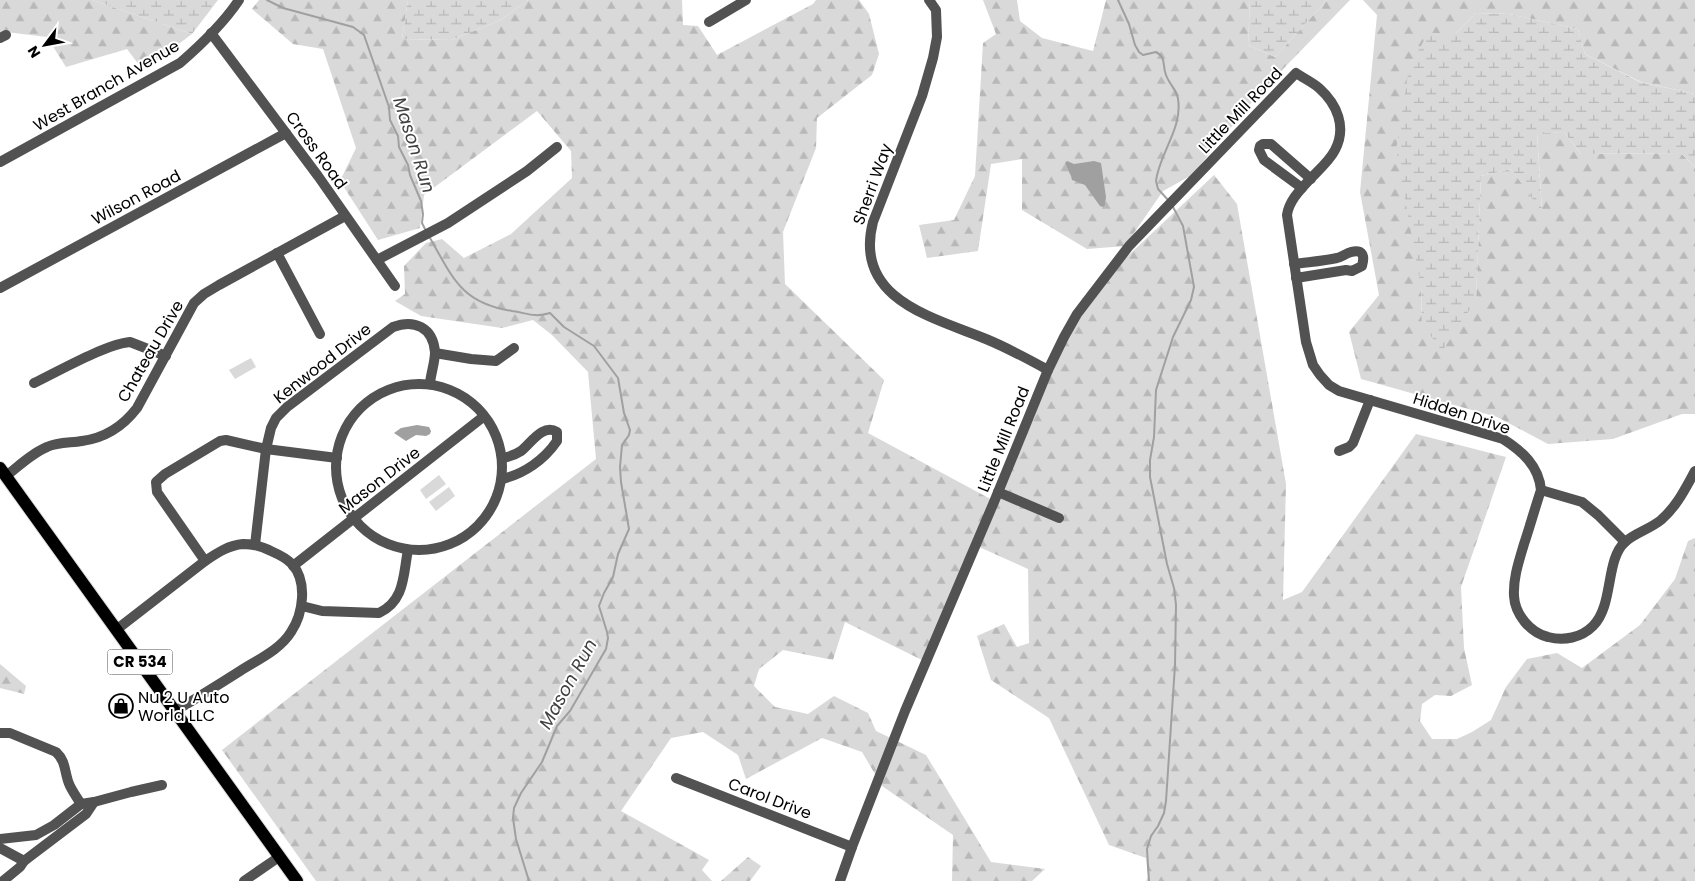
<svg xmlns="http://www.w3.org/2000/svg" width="1695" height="881" font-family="Poppins,sans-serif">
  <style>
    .forest { fill: url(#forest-firs) }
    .wetland { fill: url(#wetland-marsh) }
    .pitch { fill: #d9d9d9 }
    .water { fill: #a0a0a0 }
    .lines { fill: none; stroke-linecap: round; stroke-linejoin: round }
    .stream { stroke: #a0a0a0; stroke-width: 2 }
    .major-casing { stroke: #dbdbdb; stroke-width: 14 }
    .minor { stroke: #525252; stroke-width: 10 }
    .major { stroke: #000; stroke-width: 12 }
    .labels { text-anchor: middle; stroke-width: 4; stroke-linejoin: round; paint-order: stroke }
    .shield { fill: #fff; stroke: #4c4c4c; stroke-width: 1 }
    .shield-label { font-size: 15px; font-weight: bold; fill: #000 }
    .street-label { font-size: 16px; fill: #000; stroke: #fff }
    .poi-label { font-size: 16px; fill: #000; stroke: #fff; text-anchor: start }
    .water-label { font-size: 18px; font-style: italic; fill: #414141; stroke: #fff }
  </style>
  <defs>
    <pattern id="forest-firs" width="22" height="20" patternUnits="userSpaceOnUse" patternTransform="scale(1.25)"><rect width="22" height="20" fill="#d9d9d9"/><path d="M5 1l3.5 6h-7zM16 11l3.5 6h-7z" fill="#b8b8b8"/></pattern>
    <pattern id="wetland-marsh" width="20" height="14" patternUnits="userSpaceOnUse" patternTransform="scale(1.25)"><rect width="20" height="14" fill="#d9d9d9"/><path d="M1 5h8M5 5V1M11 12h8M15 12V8" fill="none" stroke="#b8b8b8"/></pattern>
  </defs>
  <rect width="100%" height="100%" fill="#fff"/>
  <!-- forest -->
  <g class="forest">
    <polygon points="0,0 92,0 192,34 154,62 142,69 127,49 66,67 47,37 6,32 0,35"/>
    <polygon points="259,0 408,0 402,39 451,40 501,20 528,0 682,0 683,25 698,26 717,55 813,4 816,0 859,0 869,14 879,54 872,75 817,118 816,148 783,232 785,284 884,380 868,433 996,502 1082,299 1214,175 1237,204 1286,484 1283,600 1302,592 1416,434 1506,457 1461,587 1464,648 1472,685 1451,696 1435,695 1422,704 1420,721 1432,739 1457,739 1472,732 1491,720 1506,687 1527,659 1557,653 1582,668 1640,625 1675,579 1688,541 1695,538 1695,881 1146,881 1148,877 1146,858 1109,845 1049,718 991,680 977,636 1004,624 1017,647 1029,643 1028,569 977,546 928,663 845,622 833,660 783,650 759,669 754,686 775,707 808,714 834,696 868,713 876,731 926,755 991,862 1045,869 1032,881 952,881 953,835 882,786 862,752 822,738 746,779 738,755 703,732 671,738 621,811 709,860 702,870 712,881 316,881 222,750 596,459 588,372 552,335 533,320 502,328 421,316 395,301 405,294 404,266 426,243 442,239 464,258 511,234 572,178 571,151 537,111 424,195 420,228 378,240 340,181 356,148 323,49 293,44 252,9"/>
    <polygon points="983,0 1017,0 1020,21 1042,38 1093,51 1106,0 1250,0 1248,45 1275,57 1327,0 1350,0 1256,97 1192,175 1163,191 1125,246 1087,249 1022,210 1022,159 991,164 978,251 927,258 919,225 954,220 975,176 983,43 996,34"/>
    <polygon points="1363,0 1695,0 1695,94 1641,82 1585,54 1578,29 1509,14 1476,13 1456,33 1428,33 1421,287 1422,324 1476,300 1481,176 1511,169 1542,210 1537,133 1564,132 1581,154 1681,153 1695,167 1695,414 1682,414 1613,439 1548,444 1497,417 1361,379 1349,332 1379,295 1360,192 1377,15"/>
    <polygon points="0,664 26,686 24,694 0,688"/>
    <polygon points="748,857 761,866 750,881 721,881"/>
  </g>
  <!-- wetland -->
  <g class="wetland">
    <polygon points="92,0 218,0 192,34"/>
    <polygon points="408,0 528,0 501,20 451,40 402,39"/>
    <polygon points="1250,0 1327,0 1275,57 1248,45"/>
    <polygon points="1476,13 1509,14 1578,29 1585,54 1640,82 1695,94 1695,167 1681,153 1581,154 1564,132 1537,134 1542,212 1511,169 1481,176 1476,300 1442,351 1422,324 1421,287 1396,150 1409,68 1428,33 1456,33"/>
  </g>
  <!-- pitch -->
  <g class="pitch">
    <polygon points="251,358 256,367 235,379 229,370"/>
    <polygon points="439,475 446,484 426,499 420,490"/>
    <polygon points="449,487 455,496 436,511 429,502"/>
  </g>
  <!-- water -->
  <g class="water">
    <polygon points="1067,161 1074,164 1094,161 1101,163 1106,197 1105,205 1103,207 1100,206 1085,185 1072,180 1071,176 1065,163"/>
    <polygon points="417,425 429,427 431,431 430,434 426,436 416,435 406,441 394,433 401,428"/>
  </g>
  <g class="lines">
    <!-- stream -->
    <g class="stream">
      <polyline points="267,0 283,8 353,27 364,35 389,107 390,120 398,136 399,147 408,165 410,175 421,201 423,214 422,223 426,231"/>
      <path d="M 1118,0 L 1129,24 L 1135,45 L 1139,52 L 1143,55 L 1156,52 C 1167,58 1162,66 1166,75 C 1169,84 1177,90 1178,99 C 1183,128 1159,154 1156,181 L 1158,189 L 1169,201"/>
      <path d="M 430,238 C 453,278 461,303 512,311 C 527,313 534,318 550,313 L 564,327 L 594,346 L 618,378 L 624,413 L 630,430 L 629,435 L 622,445 L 620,467 L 621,482 L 629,529 L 618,554 L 613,577 L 604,593 L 599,606 L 607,632 L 608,638 L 606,649 L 570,711 L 557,726 L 542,762 L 521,793 L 514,808 L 513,818 L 516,839 L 529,881"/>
      <polyline points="1149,881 1147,849 1151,836 1158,826 1164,813 1166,801 1175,665 1176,605 1174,588 1167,564 1150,477 1150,460 1154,437 1156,390 1173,337 1191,300 1194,287 1183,226 1173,207"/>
    </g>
    <!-- major casing -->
    <g class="major-casing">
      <polyline id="major" points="0,468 297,881"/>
    </g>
    <!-- minor -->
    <g class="minor">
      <path d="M 929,0 L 936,10 L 937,37 L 933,58 L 922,96 L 873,222 C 853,299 932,317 986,339 C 1008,348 1028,359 1048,370"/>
      <polyline points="709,22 746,0"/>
      <polyline points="211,33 318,176 395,286"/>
      <polyline points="0,38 6,35"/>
      <path d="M 0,162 L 180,63 C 202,44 223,24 239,0"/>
      <polyline points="1302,188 1264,160 1259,150 1260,146 1263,144 1271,144 1311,179"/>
      <polyline points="277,253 320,334"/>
      <polyline points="377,260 448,223 527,171 557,147"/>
      <path d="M 1294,264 C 1308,262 1323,261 1337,258 C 1344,256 1352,249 1360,252 C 1365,255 1363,262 1362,266 L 1352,271 L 1346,270 L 1296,278"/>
      <polyline points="0,288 286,133"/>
      <polyline points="435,353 471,359 496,361 514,348"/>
      <path d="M 34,383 C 57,372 106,344 130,342 L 166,356"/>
      <circle cx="419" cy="467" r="83"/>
      <polyline points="1339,451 1349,447 1353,443 1370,400"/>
      <path d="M 6,476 C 19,466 32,453 47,447 C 58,442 71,443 82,441 C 105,438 124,425 137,408 L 194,303 L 204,294 L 219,285 L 345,216"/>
      <path d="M 502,479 C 524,474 544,460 557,441 L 557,432 C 543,423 531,443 521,451 C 515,455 509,457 502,458"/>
      <polyline points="1541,490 1582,502 1598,515 1625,542"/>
      <polyline points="998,492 1059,518"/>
      <path d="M 255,545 L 266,449 L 271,428 L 276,418 L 287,407 L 393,327 C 414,319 433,327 435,352 C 435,362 431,373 430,383"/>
      <polyline points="205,561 157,492 156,482 165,474 220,441 226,440 266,449 337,458"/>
      <polyline points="293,566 483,417"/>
      <path d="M 302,606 L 322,611 L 379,613 C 405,601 403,575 408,550"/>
      <path d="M 116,630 L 205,561 C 217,553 229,545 243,544 C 253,544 264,547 273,552 C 280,555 286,558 292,564 C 308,582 303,614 291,632 C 280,650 257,660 240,671 C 218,685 197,698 175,711"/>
      <path d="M 0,733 L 10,733 L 56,752 C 67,762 64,774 70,786 C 73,792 77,798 81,804 L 94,802 L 131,792 L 162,785"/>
      <polyline points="676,778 852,847"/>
      <polyline points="0,839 36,835 54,825 81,804"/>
      <polyline points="0,848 24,861"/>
      <polyline points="3,881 20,867 24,861 86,814 94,802"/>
      <polyline points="244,881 279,857"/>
      <path d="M 840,881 L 852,847 L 905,711 L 994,502 L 1048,370 L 1064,337 L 1077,314 L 1129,246 L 1296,73 C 1303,78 1312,82 1319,88 C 1337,104 1347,127 1335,150 C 1330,160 1320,169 1312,177 C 1302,188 1289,200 1287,215 L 1306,342 L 1313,365 L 1320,375 L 1329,385 L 1339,391 L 1503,439 C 1522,451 1539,466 1541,490 C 1535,508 1530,526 1524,544 C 1519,561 1513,578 1514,596 C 1515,614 1530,633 1548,637 C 1564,641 1581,638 1593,626 C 1614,605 1605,560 1625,542 C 1635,533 1650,529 1661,520 C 1677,506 1685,489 1695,471"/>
    </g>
    <!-- major -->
    <use href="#major" class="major"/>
  </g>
  <!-- icons -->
  <defs>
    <g id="shop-ring" transform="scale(1.25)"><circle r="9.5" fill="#fff" stroke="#000" stroke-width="1.5"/><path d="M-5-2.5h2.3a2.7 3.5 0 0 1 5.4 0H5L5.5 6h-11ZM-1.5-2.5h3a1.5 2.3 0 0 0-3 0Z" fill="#000"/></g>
  </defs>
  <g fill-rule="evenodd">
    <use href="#shop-ring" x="121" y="706"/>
  </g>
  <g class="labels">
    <!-- shield labels -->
    <rect class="shield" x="107.5" y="649.5" width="65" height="25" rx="4"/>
    <g class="shield-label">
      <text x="140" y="667">CR 534</text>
    </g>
    <!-- street labels -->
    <g class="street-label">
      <text transform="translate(106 85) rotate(-30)" y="6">West Branch Avenue</text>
      <text transform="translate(1240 110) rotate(-46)" y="6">Little Mill Road</text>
      <text transform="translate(317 150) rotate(54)" y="6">Cross Road</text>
      <text transform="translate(872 184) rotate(-70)" y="6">Sherri Way</text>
      <text transform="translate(136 197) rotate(-28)" y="6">Wilson Road</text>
      <text transform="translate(150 351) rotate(-60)" y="6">Chateau Drive</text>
      <text transform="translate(322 363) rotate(-38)" y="6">Kenwood Drive</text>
      <text transform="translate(1462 413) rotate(18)" y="6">Hidden Drive</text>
      <text transform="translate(1003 439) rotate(-68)" y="6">Little Mill Road</text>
      <text transform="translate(379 480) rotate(-38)" y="6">Mason Drive</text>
      <text transform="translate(770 798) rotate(21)" y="6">Carol Drive</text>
    </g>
    <!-- poi labels -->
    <g class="poi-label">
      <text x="138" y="703">Nu 2 U Auto<tspan x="138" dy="18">World LLC</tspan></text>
    </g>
    <!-- water labels -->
    <g class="water-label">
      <text transform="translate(414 145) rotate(72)" y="6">Mason Run</text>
      <text transform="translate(568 684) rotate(-61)" y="6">Mason Run</text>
    </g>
  </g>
  <!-- north arrow -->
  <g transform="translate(45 45) rotate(238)" stroke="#ffffff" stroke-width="4" paint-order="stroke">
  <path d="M0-4L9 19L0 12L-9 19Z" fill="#000000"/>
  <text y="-8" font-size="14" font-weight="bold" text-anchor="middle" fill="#000000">N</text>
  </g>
</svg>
